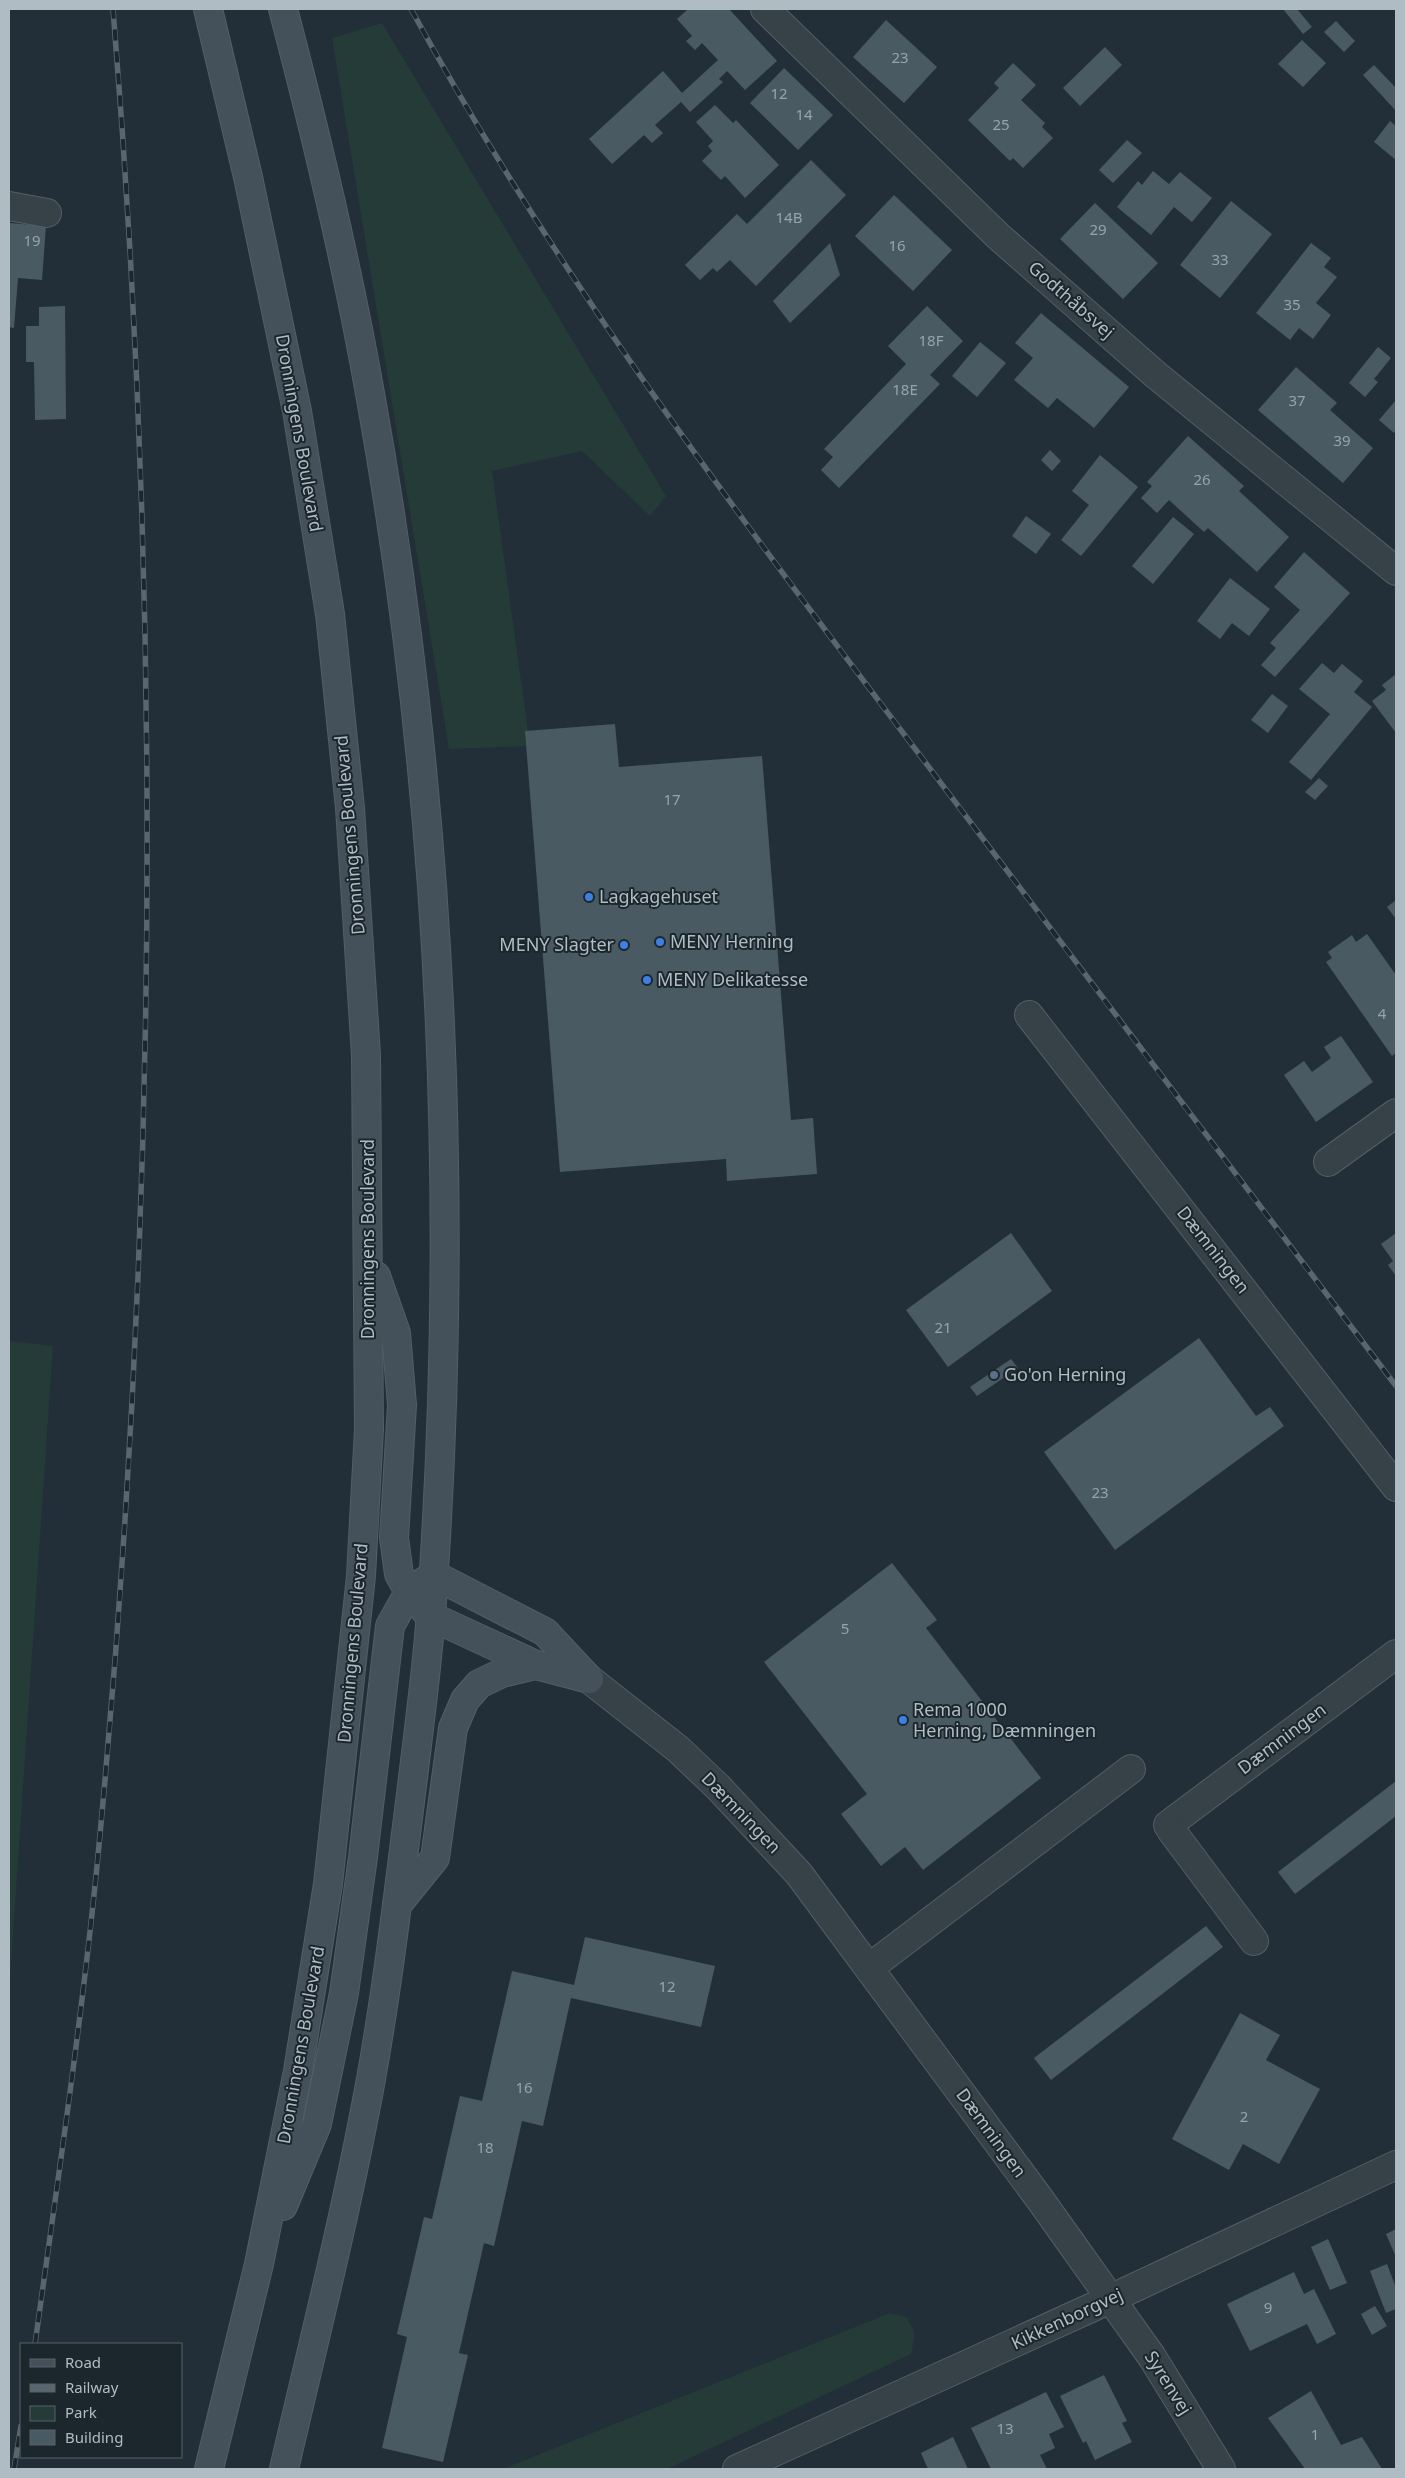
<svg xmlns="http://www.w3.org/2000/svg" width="1405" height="2478" font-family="'Noto Sans',sans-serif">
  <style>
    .green { fill: #253b38 }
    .building { fill: #4a5a63 }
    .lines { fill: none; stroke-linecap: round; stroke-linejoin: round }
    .street-casing { stroke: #535f66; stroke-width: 30 }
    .secondary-casing { stroke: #535f66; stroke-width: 30 }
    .street { stroke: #364148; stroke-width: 28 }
    .secondary { stroke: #44515b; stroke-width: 28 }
    .rail-casing { stroke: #58666f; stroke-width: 5.5 }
    .rail { stroke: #1b262d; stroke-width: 4; stroke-dasharray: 11; stroke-linecap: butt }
    .shop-dot { fill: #3f7fe0; stroke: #1b262d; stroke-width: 2 }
    .service-dot { fill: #5c6f8a; stroke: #1b262d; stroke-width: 2 }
    .labels { text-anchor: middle; stroke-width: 4; stroke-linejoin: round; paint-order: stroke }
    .number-label { font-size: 15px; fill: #96a4ac }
    .street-label { font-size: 18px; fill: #b0bcc4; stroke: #1b262d }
    .poi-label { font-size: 18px; fill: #b0bcc4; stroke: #1b262d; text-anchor: start }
  </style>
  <rect width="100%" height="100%" fill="#222f38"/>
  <!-- green -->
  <g class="green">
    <polygon points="382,23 666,496 650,516 582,451 492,471 530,746 449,749 332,38"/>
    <polygon points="9,1341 53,1346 9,1993"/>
    <polygon points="890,2313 907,2317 915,2334 911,2354 667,2469 503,2469"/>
  </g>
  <!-- building -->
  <g class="building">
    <polygon points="688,9 729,9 777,61 745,90 727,71 719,79 723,82 690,112 681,102 655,125 663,133 652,143 644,135 612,164 589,139 663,71 682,93 718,60 702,43 695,50 686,41 692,36 677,19"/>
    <polygon points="1283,9 1297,9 1312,27 1303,34"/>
    <polygon points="886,20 937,67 904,103 853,57"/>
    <polygon points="1336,21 1355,41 1344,52 1324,32"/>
    <polygon points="1302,40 1326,63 1303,87 1278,64"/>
    <polygon points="1105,47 1122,65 1080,106 1063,88"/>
    <polygon points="1013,63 1036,85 1021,100 1045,123 1042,127 1053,138 1023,168 1013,158 1010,161 968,120 999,88 994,83"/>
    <polygon points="1374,65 1396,88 1396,111 1363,75"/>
    <polygon points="784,68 833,115 798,150 750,103"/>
    <polygon points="715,105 733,123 736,120 779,165 745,198 725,176 721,180 702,161 712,151 708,146 713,141 696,122"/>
    <polygon points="1390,121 1396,126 1396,160 1374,142"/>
    <polygon points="1127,140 1142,153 1113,183 1099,170"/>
    <polygon points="811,160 846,195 756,286 730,260 717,272 713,268 700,280 685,265 737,214 747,224"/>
    <polygon points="1153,171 1169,184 1180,172 1212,198 1192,222 1174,207 1151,235 1117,207 1138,181 1142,185"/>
    <polygon points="894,195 952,250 913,291 855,236"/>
    <polygon points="1231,201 1272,234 1220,298 1180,265"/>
    <polygon points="1095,203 1158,263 1123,299 1060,239"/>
    <polygon points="9,223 46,226 42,280 18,278 14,328 9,327"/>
    <polygon points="830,243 840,275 790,323 773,301"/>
    <polygon points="1311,243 1331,258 1324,267 1337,277 1316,303 1331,315 1313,339 1299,328 1290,340 1256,313"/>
    <polygon points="65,306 66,419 35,420 34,362 26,362 26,326 39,326 39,307"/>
    <polygon points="927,306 963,341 930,375 940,384 839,488 821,470 833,457 824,449 906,364 888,346"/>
    <polygon points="1041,313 1129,387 1094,428 1057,398 1048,408 1014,380 1033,358 1015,343"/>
    <polygon points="980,342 1006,363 977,397 952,376"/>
    <polygon points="1378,347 1391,358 1374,379 1378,382 1365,397 1349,383"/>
    <polygon points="1296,367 1337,403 1330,410 1373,448 1343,483 1258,410"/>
    <polygon points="1396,400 1396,430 1394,433 1379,420"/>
    <polygon points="1188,436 1244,486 1239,491 1289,537 1257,572 1208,528 1204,532 1169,500 1157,513 1141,498 1152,486 1147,482"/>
    <polygon points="1050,450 1061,461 1052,471 1041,460"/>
    <polygon points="1100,455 1138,487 1081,556 1061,540 1089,505 1072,491"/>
    <polygon points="1026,516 1051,534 1036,554 1012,536"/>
    <polygon points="1173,517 1194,534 1153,584 1132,566"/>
    <polygon points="1304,552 1350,593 1275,677 1261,665 1276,648 1270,643 1300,610 1274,587"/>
    <polygon points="1230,578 1270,609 1249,636 1232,623 1220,639 1197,621"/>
    <polygon points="1322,663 1334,673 1342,664 1363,681 1354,692 1372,707 1311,780 1289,762 1330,714 1299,689"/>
    <polygon points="1396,674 1396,733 1372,701 1386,690 1382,685"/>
    <polygon points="1272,694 1288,706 1268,733 1251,720"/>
    <polygon points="615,724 619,767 762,756 791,1120 813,1118 817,1174 727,1181 726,1159 560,1172 525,731"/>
    <polygon points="1319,778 1328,786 1315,800 1305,792"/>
    <polygon points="1396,900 1396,919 1387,907"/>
    <polygon points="1367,934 1396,975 1396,1053 1392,1056 1326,962 1332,958 1328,952 1352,935 1356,942"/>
    <polygon points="1341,1036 1373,1082 1316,1122 1284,1075 1304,1061 1312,1072 1331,1058 1324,1047"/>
    <polygon points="1011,1233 1052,1291 948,1367 906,1310"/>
    <polygon points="1396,1233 1396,1276 1388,1265 1393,1261 1381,1244"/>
    <polygon points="1199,1338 1256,1416 1270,1407 1284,1426 1115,1550 1044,1452"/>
    <polygon points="1011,1359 1018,1368 977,1396 970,1387"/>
    <polygon points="892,1563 937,1620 926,1628 1041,1778 923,1870 905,1847 881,1866 841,1814 867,1794 764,1662"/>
    <polygon points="1396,1781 1396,1816 1295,1894 1278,1872"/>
    <polygon points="1206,1926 1223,1947 1051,2080 1034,2058"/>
    <polygon points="585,1937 715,1966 701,2027 571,1998 543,2126 522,2121 494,2246 484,2243 459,2353 468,2355 443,2462 382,2448 407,2337 397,2334 424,2217 432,2219 460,2096 482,2101 512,1971 574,1985"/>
    <polygon points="1240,2013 1280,2035 1266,2060 1320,2089 1279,2164 1243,2144 1229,2170 1172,2139"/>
    <polygon points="1396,2229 1396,2257 1386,2234"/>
    <polygon points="1328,2239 1347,2283 1330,2290 1311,2247"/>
    <polygon points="1387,2264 1396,2288 1396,2309 1386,2313 1370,2271"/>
    <polygon points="1294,2272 1304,2294 1314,2289 1336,2334 1317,2344 1307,2324 1250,2351 1227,2304"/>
    <polygon points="1375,2306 1387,2326 1372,2335 1361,2314"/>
    <polygon points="1104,2375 1127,2421 1122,2423 1132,2442 1095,2460 1086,2441 1083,2443 1060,2396"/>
    <polygon points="1311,2391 1341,2445 1362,2437 1382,2469 1305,2469 1268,2418"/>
    <polygon points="1046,2392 1064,2427 1049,2434 1055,2448 1040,2455 1047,2469 991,2469 971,2428"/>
    <polygon points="953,2437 968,2469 928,2469 921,2453"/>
  </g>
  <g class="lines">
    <!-- street casing -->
    <g class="street-casing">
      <g id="street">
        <polyline points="765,9 998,236 1156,375 1396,571"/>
        <polyline points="9,206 47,213"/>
        <polyline points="1029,1015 1396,1487"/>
        <polyline points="1328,1162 1396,1113"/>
        <polyline points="589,1679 678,1749 718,1787 799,1874 1039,2198 1152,2357 1221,2469"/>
        <polyline points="1168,1825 1396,1654"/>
        <polyline points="1171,1830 1254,1941"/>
        <polyline points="869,1968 1131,1769"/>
        <polyline points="737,2469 1093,2307 1396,2165"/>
      </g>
    </g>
    <!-- secondary casing -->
    <g class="secondary-casing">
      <g id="secondary">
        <polyline points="208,9 248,177 297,411 330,614 350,808 366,1055 369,1429 361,1576 328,1884 298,2071 259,2264 209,2469"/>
        <path d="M 283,9 C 317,138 348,268 371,399 C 440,784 459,1180 434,1570 C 430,1645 420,1720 411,1794 C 399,1889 388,1984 371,2079 C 347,2210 314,2340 284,2469"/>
        <polyline points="376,1276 396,1333 402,1405 394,1538 399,1574 409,1592 430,1616 536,1665 589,1679"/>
        <polyline points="397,1905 435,1858 453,1728 465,1700 479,1684 502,1673 536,1665"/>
        <polyline points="283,2206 317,2124 344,1993 363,1857 390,1626 409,1592 434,1575 545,1632 589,1679"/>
      </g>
    </g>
    <!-- street -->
    <use href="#street" class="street"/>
    <!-- secondary -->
    <use href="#secondary" class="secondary"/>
    <!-- rail casing -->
    <g class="rail-casing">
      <g id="rail">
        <path d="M 411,9 C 555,274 737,514 919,754 C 1078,965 1237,1176 1396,1386"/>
        <path d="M 35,2344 C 57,2185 81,2026 97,1866 C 157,1248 164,627 113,9"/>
        <polyline points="14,2469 21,2426"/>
      </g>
    </g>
    <!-- rail -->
    <use href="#rail" class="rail"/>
  </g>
  <!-- markers -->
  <g class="shop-dot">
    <circle cx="589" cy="897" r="5"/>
    <circle cx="660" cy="942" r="5"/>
    <circle cx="624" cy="945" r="5"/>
    <circle cx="647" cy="980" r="5"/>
    <circle cx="903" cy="1720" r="5"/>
  </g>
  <circle class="service-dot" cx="994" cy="1375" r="5"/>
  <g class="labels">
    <!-- number labels -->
    <g class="number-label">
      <text x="900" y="63">23</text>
      <text x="779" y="99">12</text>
      <text x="804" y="120">14</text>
      <text x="1001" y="130">25</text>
      <text x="789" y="223">14B</text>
      <text x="1098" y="235">29</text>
      <text x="32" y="246">19</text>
      <text x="897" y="251">16</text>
      <text x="1220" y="265">33</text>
      <text x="1292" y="310">35</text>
      <text x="931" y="346">18F</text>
      <text x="905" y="395">18E</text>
      <text x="1297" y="406">37</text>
      <text x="1342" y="446">39</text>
      <text x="1202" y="485">26</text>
      <text x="672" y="805">17</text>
      <text x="1382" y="1019">4</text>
      <text x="943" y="1333">21</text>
      <text x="1100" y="1498">23</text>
      <text x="845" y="1634">5</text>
      <text x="667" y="1992">12</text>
      <text x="524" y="2093">16</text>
      <text x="1244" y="2122">2</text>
      <text x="485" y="2153">18</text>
      <text x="1268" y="2313">9</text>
      <text x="1005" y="2434">13</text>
      <text x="1315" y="2440">1</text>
    </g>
    <!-- street labels -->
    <g class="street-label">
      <text transform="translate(1071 300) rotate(41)" y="6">Godthåbsvej</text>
      <text transform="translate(299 433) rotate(80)" y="6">Dronningens Boulevard</text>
      <text transform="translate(350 835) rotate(-95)" y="6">Dronningens Boulevard</text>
      <text transform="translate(368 1239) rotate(-90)" y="6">Dronningens Boulevard</text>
      <text transform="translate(1213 1250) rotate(52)" y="6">Dæmningen</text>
      <text transform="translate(353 1643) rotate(-85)" y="6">Dronningens Boulevard</text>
      <text transform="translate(1282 1739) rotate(-37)" y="6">Dæmningen</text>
      <text transform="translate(741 1813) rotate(46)" y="6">Dæmningen</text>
      <text transform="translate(301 2045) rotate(-80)" y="6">Dronningens Boulevard</text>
      <text transform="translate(991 2133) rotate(54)" y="6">Dæmningen</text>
      <text transform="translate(1067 2319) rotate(-25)" y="6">Kikkenborgvej</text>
      <text transform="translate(1168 2383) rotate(58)" y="6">Syrenvej</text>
    </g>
    <!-- poi labels -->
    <g class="poi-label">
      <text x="599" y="903">Lagkagehuset</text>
      <text x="670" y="948">MENY Herning</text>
      <text x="614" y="951" text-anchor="end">MENY Slagter</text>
      <text x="657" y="986">MENY Delikatesse</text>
      <text x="1004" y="1381">Go'on Herning</text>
      <text x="913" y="1716">Rema 1000<tspan x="913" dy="21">Herning, Dæmningen</tspan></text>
    </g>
  </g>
  <!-- border -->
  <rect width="1405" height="2478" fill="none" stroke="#b0bcc4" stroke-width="20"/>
  <!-- legend -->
  <rect x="20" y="2343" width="162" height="115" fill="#1b262d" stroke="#576269"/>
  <rect x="30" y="2359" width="25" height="8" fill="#44515b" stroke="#576269"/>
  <text x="65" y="2368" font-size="15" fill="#b0bcc4">Road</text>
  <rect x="30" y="2384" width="25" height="8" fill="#58666f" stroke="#576269"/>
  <text x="65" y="2393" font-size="15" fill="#b0bcc4">Railway</text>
  <rect x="30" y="2406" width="25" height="15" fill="#253b38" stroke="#576269"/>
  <text x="65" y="2418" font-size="15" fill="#b0bcc4">Park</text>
  <rect x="30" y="2430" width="25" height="15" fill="#4a5a63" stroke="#576269"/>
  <text x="65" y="2443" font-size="15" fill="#b0bcc4">Building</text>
</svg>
